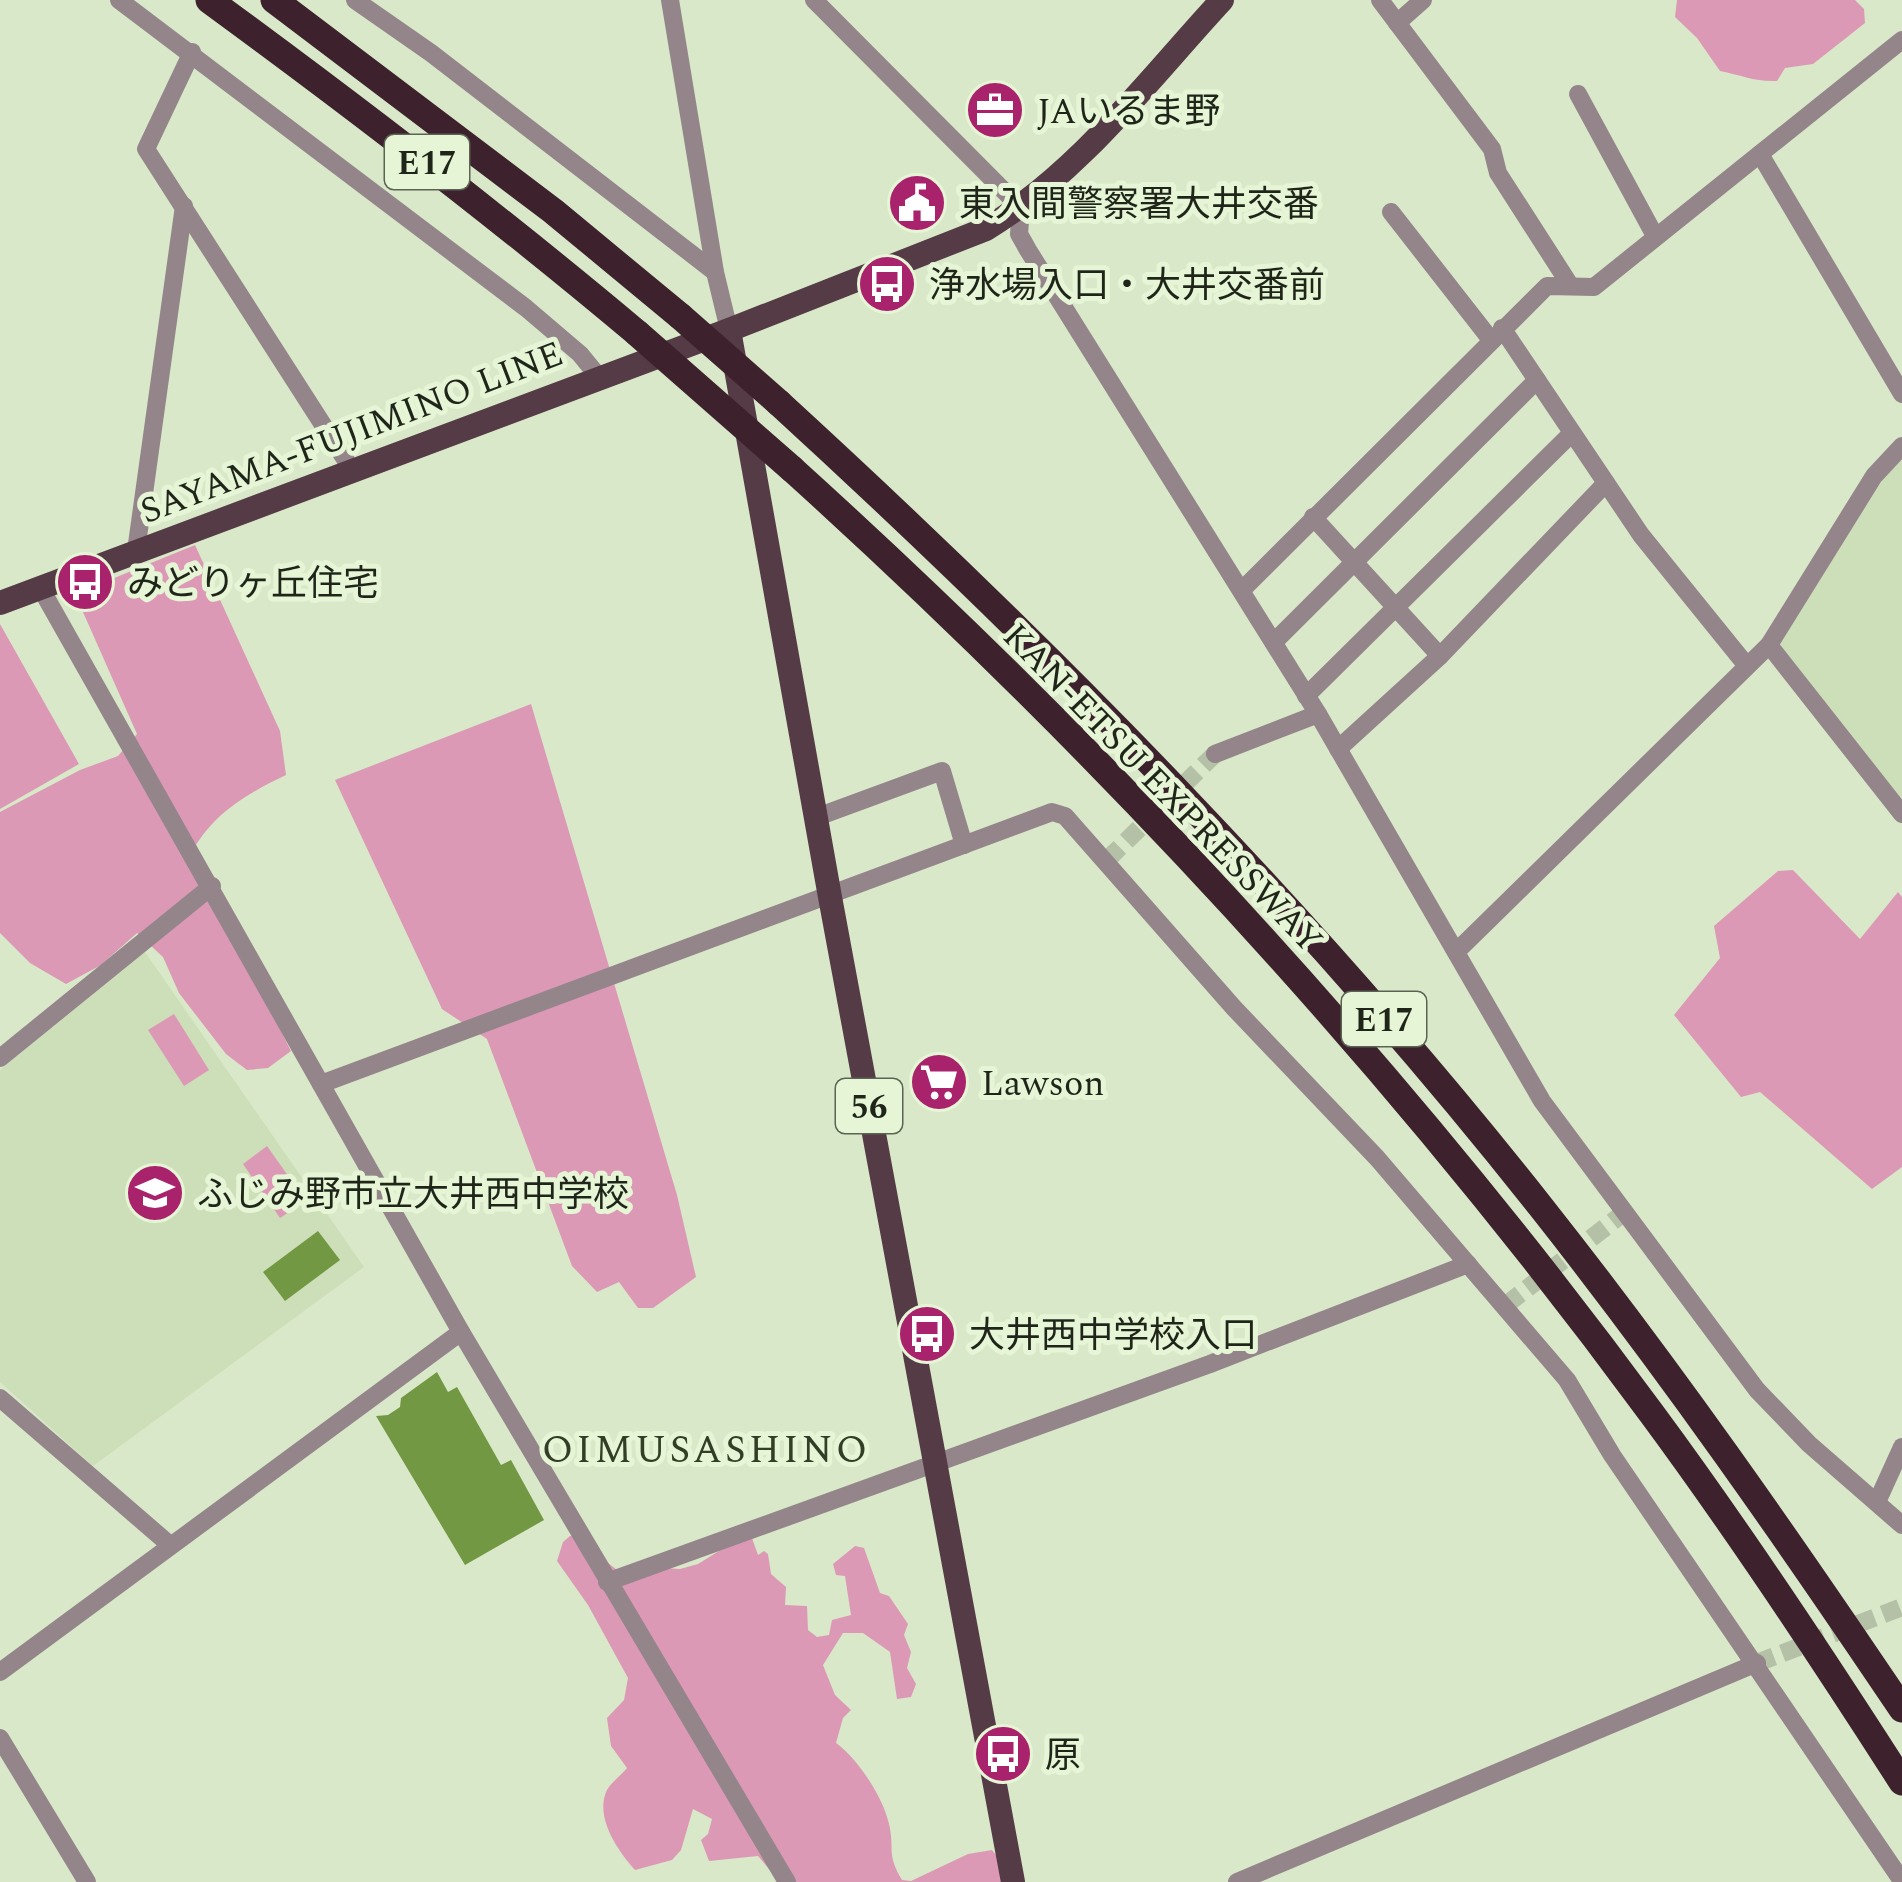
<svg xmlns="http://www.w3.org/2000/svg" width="1902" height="1882" font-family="Spectral,'Noto Sans JP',serif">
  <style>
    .built { fill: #cddfb9 }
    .green { fill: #dc99b5 }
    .water { fill: #739844 }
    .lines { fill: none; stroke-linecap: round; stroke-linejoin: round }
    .minor-tunnel { stroke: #b4c1a6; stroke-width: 18; stroke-dasharray: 18 9; stroke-linecap: butt }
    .minor { stroke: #94858b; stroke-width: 18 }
    .major { stroke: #543b45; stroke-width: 24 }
    .highway { stroke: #3d222e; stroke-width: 27 }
    .highway-bridge { stroke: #3d222e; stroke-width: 27 }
    .labels { text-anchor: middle; stroke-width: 10; stroke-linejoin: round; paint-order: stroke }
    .shield { fill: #e6f5d6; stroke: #5b6352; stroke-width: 3 }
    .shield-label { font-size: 33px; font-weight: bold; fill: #1f2519 }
    .poi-label { font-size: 36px; fill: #1f2519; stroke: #e6f5d6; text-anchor: start }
    .street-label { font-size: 36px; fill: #1f2519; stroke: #e6f5d6 }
    .neighbourhood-label { font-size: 39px; letter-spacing: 3px; fill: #323e25; stroke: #e6f5d6 }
  </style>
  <rect width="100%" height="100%" fill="#d9e8c9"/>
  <!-- built -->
  <g class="built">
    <polygon points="1902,457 1902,801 1782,653 1780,642 1882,481"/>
    <polygon points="145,952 364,1267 93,1466 0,1382 0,1070"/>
  </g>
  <!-- green -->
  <g class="green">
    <path d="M 1677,0 L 1855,0 L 1864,9 L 1865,23 L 1813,64 L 1785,68 L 1777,81 C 1755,82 1741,75 1720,71 L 1697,38 L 1675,17 Z"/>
    <path d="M 195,545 L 280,731 L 286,775 C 244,795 207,817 187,862 L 244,958 L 291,1051 L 268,1068 L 247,1070 L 226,1054 L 179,993 L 163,957 L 137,933 L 101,965 L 66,984 L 30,963 L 0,933 L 0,812 L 80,770 L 118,756 L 137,734 L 75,594 Z"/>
    <polygon points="0,624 79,764 0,809"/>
    <polygon points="531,704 677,1195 696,1277 653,1308 638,1308 619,1282 597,1292 572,1266 487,1039 442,1009 335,780"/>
    <polygon points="1793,870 1860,939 1898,892 1902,897 1902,1167 1872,1189 1760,1092 1741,1097 1674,1015 1720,958 1714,926 1778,871"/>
    <polygon points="174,1014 209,1070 184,1086 148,1030"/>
    <polygon points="267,1146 306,1201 280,1218 243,1164"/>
    <path d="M 570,1536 L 590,1536 L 608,1563 L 630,1580 L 663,1568 L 680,1569 L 698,1564 L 727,1546 L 752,1538 L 758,1555 L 764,1551 L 768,1554 L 771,1574 L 786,1587 L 785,1605 L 807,1606 L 808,1630 L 817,1637 L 829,1635 L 832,1620 L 851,1615 L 845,1576 L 836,1575 L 833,1564 L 855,1546 L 864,1548 L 880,1593 L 889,1596 L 908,1624 L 904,1635 L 911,1652 L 907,1668 L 916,1684 L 911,1697 L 897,1699 L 890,1652 L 863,1633 L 843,1633 L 823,1665 L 835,1695 L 851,1710 L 843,1718 L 836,1743 C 858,1759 883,1797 889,1824 C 895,1850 886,1853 902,1880 L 911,1881 L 968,1854 L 992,1850 L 1005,1867 L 1009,1882 L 780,1882 L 758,1856 L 709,1861 L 701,1840 L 708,1834 L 712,1819 L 693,1809 L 681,1850 L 672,1860 L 635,1870 C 618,1851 594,1817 607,1790 C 611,1783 621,1775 627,1768 L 611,1746 L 607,1718 L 624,1700 L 628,1678 L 588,1605 L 557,1561 L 563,1542 Z"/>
  </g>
  <!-- water -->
  <g class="water">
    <polygon points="318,1231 340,1260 285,1301 263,1272"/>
    <polygon points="437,1372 448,1392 457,1387 501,1465 511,1460 544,1520 465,1565 376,1416 388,1415 400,1407 401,1398"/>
  </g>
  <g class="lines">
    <!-- minor-tunnel -->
    <g class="minor-tunnel">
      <polyline points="1107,860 1215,754"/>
      <polyline points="1506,1305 1626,1211"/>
      <polyline points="1757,1663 1902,1607"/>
    </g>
    <!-- minor -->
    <g class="minor">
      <polyline points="119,0 526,308 580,354 598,376"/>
      <polyline points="355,0 431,53 715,272"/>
      <polyline points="670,0 715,272 729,330"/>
      <polyline points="814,0 1021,208 1019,234 1028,250 1318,714 1542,1101 1757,1390 1809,1444 1902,1525"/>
      <polyline points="1380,0 1492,149 1498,173 1570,285"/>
      <polyline points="1397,23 1423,0"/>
      <polyline points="192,52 146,149 352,470"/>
      <polyline points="1578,94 1655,236"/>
      <polyline points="1760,154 1902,394"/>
      <polyline points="1391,212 1491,340"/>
      <polyline points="1502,328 1641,535 1747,666"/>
      <polyline points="1313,517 1440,656"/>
      <polyline points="136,551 184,206"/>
      <polyline points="40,587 461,1332 787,1882"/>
      <polyline points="1242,590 1547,286 1594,287 1902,40"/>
      <polyline points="1274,642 1537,380"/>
      <polyline points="1769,645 1902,814"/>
      <polyline points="1306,696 1572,433"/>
      <polyline points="1338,749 1440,656 1606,483"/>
      <polyline points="1215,754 1318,714"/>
      <polyline points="817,817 942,771 964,845"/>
      <polyline points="1456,952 1769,645 1874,476 1902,446"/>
      <polyline points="0,1058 212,886"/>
      <polyline points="321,1084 1052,812 1065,816 1234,1008 1377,1158 1567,1380 1612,1455 1902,1881"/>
      <polyline points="0,1398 170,1545"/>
      <polyline points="1877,1502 1902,1447"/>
      <polyline points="607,1582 1210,1364 1468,1264"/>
      <polyline points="0,1672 461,1332"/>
      <polyline points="0,1738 87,1882"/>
      <polyline points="1237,1882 1757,1663"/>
    </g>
    <!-- major -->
    <g class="major">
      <polyline points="729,330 830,897 1013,1882"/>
      <path d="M 0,603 L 729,330 L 986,229 C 1080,172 1148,80 1222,0"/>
    </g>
    <!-- highway -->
    <g class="highway">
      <path d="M 209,0 C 355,107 498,216 637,333"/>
      <polyline points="274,0 553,211 680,316"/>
      <path d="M 779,403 C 1052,653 1312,917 1541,1207 C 1669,1369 1787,1538 1902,1709"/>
      <path d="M 792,469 C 1107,754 1400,1071 1652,1414 C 1740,1533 1822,1657 1902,1782"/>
    </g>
    <!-- highway-bridge -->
    <g class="highway-bridge">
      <polyline points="680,316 779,403"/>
      <polyline points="637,333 792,469"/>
    </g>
  </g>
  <!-- icons -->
  <defs>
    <g id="office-disc" transform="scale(3)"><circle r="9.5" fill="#a8226c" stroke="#e6f5d6"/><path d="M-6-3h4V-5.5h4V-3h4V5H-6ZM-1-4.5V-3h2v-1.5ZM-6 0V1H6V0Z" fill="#fff"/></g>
    <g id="civic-disc" transform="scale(3)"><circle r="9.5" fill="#a8226c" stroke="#e6f5d6"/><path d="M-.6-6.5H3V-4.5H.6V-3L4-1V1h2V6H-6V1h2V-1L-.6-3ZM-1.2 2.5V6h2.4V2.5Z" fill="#fff"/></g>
    <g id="bus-disc" transform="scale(3)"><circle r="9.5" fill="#a8226c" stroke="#e6f5d6"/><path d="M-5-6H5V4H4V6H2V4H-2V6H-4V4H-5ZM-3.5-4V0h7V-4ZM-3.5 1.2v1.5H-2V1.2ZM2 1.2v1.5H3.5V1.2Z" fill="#fff"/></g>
    <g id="supermarket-disc" transform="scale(3)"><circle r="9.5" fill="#a8226c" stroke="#e6f5d6"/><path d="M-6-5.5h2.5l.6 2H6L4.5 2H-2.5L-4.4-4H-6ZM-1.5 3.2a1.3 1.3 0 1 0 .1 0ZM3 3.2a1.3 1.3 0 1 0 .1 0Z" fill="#fff"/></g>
    <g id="school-disc" transform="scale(3)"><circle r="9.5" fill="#a8226c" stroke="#e6f5d6"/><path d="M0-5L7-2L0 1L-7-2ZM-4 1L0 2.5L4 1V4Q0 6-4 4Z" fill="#fff"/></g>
  </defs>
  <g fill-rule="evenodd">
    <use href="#office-disc" x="995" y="110"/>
    <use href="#civic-disc" x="917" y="203"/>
    <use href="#bus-disc" x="887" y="284"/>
    <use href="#bus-disc" x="85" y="582"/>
    <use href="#supermarket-disc" x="939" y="1082"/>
    <use href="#school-disc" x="155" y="1193"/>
    <use href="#bus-disc" x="927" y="1334"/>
    <use href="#bus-disc" x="1003" y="1754"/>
  </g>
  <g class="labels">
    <!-- shield labels -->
    <g class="shield">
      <rect x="385" y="135" width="84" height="54" rx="9"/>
      <rect x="1342" y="992" width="84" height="54" rx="9"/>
      <rect x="836" y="1079" width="66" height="54" rx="9"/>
    </g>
    <g class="shield-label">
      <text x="427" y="174">E17</text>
      <text x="1384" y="1031">E17</text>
      <text x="869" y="1118">56</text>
    </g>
    <!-- poi labels -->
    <g class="poi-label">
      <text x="1037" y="123">JAいるま野</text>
      <text x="959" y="216">東入間警察署大井交番</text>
      <text x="929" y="297">浄水場入口・大井交番前</text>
      <text x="127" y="595">みどりヶ丘住宅</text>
      <text x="981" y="1095">Lawson</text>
      <text x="197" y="1206">ふじみ野市立大井西中学校</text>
      <text x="969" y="1347">大井西中学校入口</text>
      <text x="1045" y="1767">原</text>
    </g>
    <!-- street labels -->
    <g class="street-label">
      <text transform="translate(351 431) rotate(-21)" y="13">SAYAMA-FUJIMINO LINE</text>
      <text transform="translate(1164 787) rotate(46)" y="13">KAN-ETSU EXPRESSWAY</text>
    </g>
    <!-- neighbourhood labels -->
    <g class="neighbourhood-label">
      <text x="706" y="1462">OIMUSASHINO</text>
    </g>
  </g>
</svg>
